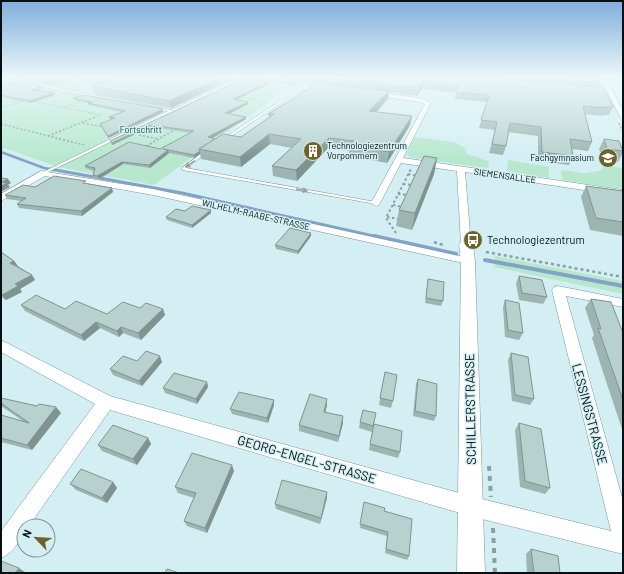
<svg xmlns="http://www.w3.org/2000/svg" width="624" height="574" font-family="Barlow,sans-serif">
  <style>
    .green { fill: #b7e8ce }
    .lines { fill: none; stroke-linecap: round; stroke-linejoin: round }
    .stream-far3 { stroke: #82a3c7; stroke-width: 2 }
    .stream-far2 { stroke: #82a3c7; stroke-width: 2.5 }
    .stream-far1 { stroke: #82a3c7; stroke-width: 3 }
    .stream { stroke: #82a3c7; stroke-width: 4 }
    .service-casing { stroke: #7c969a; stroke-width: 1 }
    .minor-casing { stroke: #7c969a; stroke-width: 1 }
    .tertiary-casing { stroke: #7c969a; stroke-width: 1 }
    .path-far4 { stroke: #8a9fa2; stroke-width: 1; stroke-dasharray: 1.5 1.5; stroke-linecap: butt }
    .path-far3 { stroke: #8a9fa2; stroke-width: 1.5; stroke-dasharray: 2 2; stroke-linecap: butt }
    .path-far2 { stroke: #8a9fa2; stroke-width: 2; stroke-dasharray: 2.5 2.5; stroke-linecap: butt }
    .path-far1 { stroke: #8a9fa2; stroke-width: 2.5; stroke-dasharray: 3 3; stroke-linecap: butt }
    .path { stroke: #8a9fa2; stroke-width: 4; stroke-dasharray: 5 5; stroke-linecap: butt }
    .service { fill: #fff; fill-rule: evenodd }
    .minor { fill: #fff; fill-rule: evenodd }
    .tertiary { fill: #fff; fill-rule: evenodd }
    .wall { fill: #9db5b1; fill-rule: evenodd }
    .shaded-wall { fill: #809390 }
    .building { fill: #b7d2ce; stroke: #809390 }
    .oneway { fill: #9b9fa0 }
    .labels { text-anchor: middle; stroke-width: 3; stroke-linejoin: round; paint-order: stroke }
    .far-park-label { font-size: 9px; fill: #145239; stroke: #d3eff3 }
    .far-poi-label { font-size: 9px; fill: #060f11; stroke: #d3eff3; text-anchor: start }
    .far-street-label { font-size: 9px; fill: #060f11; stroke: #d3eff3 }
    .poi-label { font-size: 11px; fill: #060f11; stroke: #d3eff3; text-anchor: start }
    .near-street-label { font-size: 13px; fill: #060f11; stroke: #d3eff3 }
  </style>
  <rect width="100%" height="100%" fill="#d3eff3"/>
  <!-- green -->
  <g class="green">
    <polygon points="6,77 226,77 289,87 154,185 58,167 5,148 1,151 1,85 18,80"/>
    <polygon points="415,137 454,142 465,148 467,154 489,161 488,168 413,158 408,156 407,152"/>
    <polygon points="508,160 549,167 549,178 507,171"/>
    <polygon points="604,166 623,168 623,189 562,180 561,170 584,173 600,171"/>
    <polygon points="495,256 623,281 623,294 494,267"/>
  </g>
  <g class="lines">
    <!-- stream-far3 -->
    <polyline class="stream-far3" points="248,78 294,84 305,77"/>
    <!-- stream-far2 -->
    <polyline class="stream-far2" points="1,152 44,168 55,170"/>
    <!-- stream-far1 -->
    <polyline class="stream-far1" points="50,169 182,193 378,237"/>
    <!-- stream -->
    <g class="stream">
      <polyline points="374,236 456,254"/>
      <polyline points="485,260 623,286"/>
    </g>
    <!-- service casing -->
    <g class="service-casing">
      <g id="service">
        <polygon points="1,77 171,110 242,77 246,77 172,112 44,174 43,174 43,172 168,111 1,79"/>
        <polygon points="260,80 304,87 226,140 224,140 224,138 301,87 259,82"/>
        <polygon points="206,150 209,151 186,168 376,202 378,203 376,204 182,170 182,168"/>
      </g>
    </g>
    <!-- minor casing -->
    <g class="minor-casing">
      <g id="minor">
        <polygon points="600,77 605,77 623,111 623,119 620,117"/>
        <polygon points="301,86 328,87 331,89 328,91 303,89 301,88"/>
        <polygon points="372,92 421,98 431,103 403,158 623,190 623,196 465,172 471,245 470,247 462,247 461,245 457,171 401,163 379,205 376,206 371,203 425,104 420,102 370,95 369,94"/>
        <polygon points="41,171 153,189 468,258 474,261 468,264 153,195 45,176 1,201 1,194"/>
        <path d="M 558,286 L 623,299 L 623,307 L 566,296 L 623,501 L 623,554 L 470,516 L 110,410 L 29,526 L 24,526 C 24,538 12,554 1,558 L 1,531 L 95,404 L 1,352 L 1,340 L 110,396 L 470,496 L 611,531 L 552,290 L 554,287 Z"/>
      </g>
    </g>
    <!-- tertiary casing -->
    <g class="tertiary-casing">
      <polygon id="tertiary" points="466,241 471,242 473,245 475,261 485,573 457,573 461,261 459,245 461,242"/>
    </g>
    <!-- path-far4 -->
    <g class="path-far4">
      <polyline points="65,81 94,87"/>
      <polyline points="237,97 256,100"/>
      <polyline points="32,101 101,115 93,118"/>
      <polyline points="64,107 82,101"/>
      <polyline points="1,108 26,100"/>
      <polyline points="234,109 241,111"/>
    </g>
    <!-- path-far3 -->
    <g class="path-far3">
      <polyline points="83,123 103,127"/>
      <polyline points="619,123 623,132"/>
      <polyline points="1,124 84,145"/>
      <polyline points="139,135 158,139"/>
      <polyline points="48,136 95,117"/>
      <polyline points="143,148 176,129"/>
    </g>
    <!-- path-far2 -->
    <g class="path-far2">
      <polyline points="408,174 417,176"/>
      <polyline points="403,184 413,185"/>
      <polyline points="398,194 407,195"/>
      <polyline points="393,205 402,207"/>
      <polyline points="387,217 399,219"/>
      <polyline points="396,233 386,218 411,169"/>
    </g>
    <!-- path-far1 -->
    <g class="path-far1">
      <polyline points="434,242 443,245"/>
      <polyline points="486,252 623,277"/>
    </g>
    <!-- path -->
    <g class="path">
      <polyline points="489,466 491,497"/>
      <polyline points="493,528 495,573"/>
    </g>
    <!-- service -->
    <use href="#service" class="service"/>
    <!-- minor -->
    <use href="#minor" class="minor"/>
    <!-- tertiary -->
    <use href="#tertiary" class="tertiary"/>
  </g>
  <!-- wall -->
  <g class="wall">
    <polygon points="10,77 236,77 171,108 95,94 92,86 101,84 70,79 51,85"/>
    <path d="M 258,77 L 597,77 L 599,83 L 597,87 L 613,107 L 609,115 L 603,115 L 602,116 L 585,114 L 592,142 L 588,151 L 572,149 L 573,156 L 569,165 L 538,161 L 538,136 L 508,132 L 506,146 L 503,155 L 489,153 L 495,130 L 479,128 L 487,102 L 455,99 L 456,93 L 422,89 L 417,96 L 389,92 L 388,99 L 376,112 L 412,116 L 410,125 L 387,163 L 349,156 L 349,151 L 328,148 L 297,181 L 273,176 L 272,166 L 292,148 L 270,144 L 241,167 L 201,159 L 200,154 L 194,158 L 169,153 L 150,168 L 123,164 L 99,179 L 94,178 L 93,175 L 94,171 L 86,168 L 85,166 L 160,149 L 190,133 L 151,127 L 112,145 L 110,141 L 243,79 L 269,82 L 269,84 L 236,100 L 248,102 L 248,104 L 229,114 L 246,119 L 211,138 L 215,139 L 241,137 L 269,118 L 268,114 L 317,84 ZM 506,80 L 511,81 L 509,85 L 508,86 L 506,84 Z"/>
    <polygon points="1,87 42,88 37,90 54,93 55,95 30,103 1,97"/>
    <polygon points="73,98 163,112 108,138 100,124 112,120 110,119 109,117 122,112 89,105 88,103 74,100"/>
    <polygon points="604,139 623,150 623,152 618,162 602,159 599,149"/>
    <polygon points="437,158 434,174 412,230 396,226 399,210"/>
    <polygon points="88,184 113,192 82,216 19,208 17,204 21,201 7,199 5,195 35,187"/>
    <polygon points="586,186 623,191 623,236 590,230 581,197"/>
    <polygon points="211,213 192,228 167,220 166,217"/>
    <polygon points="311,236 298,254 276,249 275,245"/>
    <polygon points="1,252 14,261 18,266 32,275 35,280 20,289 22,292 6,300 1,297"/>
    <polygon points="519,276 547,297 543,304 519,300 516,283"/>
    <polygon points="428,279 443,301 441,306 425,303"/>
    <polygon points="591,299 623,333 623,432 603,372 592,338 594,335 585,308"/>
    <polygon points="505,300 523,333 519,340 505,337 503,307"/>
    <polygon points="21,305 107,314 140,308 163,309 165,315 141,340 123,333 119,337 100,328 84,341 25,311"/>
    <polygon points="511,353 534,399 530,405 512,401 508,360"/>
    <polygon points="137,361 162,362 142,386 113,375 110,369"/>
    <polygon points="385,372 393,401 391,408 379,405"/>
    <polygon points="418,379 436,416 434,421 413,416 416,384"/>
    <polygon points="207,382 208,387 197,404 165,393 163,388"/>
    <polygon points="1,398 37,406 56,407 61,413 32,450 1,442 1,415 23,421 1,406"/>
    <polygon points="274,405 268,423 232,414 230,409"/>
    <polygon points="327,405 325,412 343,423 338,442 299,431 299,425"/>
    <polygon points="376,413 372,432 359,428 360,422"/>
    <polygon points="519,423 550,488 545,494 520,487 515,430"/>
    <polygon points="374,424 400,452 398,458 369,450"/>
    <polygon points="148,438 151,444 137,465 102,451 98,445"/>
    <polygon points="234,471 207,533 187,526 184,521 194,498 178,493 175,487"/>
    <polygon points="113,482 117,488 107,503 76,490 70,484"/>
    <polygon points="327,492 327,498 320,524 276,509 275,504"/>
    <polygon points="364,502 384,511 409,556 407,560 385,553 387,536 360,528"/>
    <polygon points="531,549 560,573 527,573 526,554"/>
  </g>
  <!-- shaded-wall -->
  <g class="shaded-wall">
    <polygon points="51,77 69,77 70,79 51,85 48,78"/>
    <polygon points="100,77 119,77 109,78 110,81 102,84"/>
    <polygon points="221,77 236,77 171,108 169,101"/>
    <polygon points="269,82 269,84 233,101 233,99"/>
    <polygon points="423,82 422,89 417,96 418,88"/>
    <polygon points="41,86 42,88 33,92 32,90"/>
    <polygon points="389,91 388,99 369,120 369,111"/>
    <polygon points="54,93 55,95 30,103 29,101"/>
    <polygon points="248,102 248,104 225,116 225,113"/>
    <polygon points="163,109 163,112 108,138 108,136"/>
    <polygon points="412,116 410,125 387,163 389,152"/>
    <polygon points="246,117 246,119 209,140 208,137"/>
    <polygon points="150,125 151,127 112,145 112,143"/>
    <polygon points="269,134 270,144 241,167 240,157"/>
    <polygon points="329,138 328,148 297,181 296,170"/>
    <polygon points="168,150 169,153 150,168 149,165"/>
    <polygon points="200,151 200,154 194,158 194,155"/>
    <polygon points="437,158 434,174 412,230 415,213"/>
    <polygon points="122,162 123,164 99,179 97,176"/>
    <polygon points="8,179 11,183 8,185 10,187 1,192 1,186 2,182"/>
    <polygon points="112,188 113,192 82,216 81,211"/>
    <polygon points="211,210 211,213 192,228 192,225"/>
    <polygon points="311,233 311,236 298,254 298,251"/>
    <polygon points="14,261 18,266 10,263"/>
    <polygon points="32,275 35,280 20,289 22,292 6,300 2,295 15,284"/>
    <polygon points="163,309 165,315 141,340 138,333"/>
    <polygon points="96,322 100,328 84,341 81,335"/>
    <polygon points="121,327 123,333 119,337 117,331"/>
    <polygon points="160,356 162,362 142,386 139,381"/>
    <polygon points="207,382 208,387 197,404 196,399"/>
    <polygon points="327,399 327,405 324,418 324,412"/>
    <polygon points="274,400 274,405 268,423 267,418"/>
    <polygon points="56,407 61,413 32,450 27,445"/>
    <polygon points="343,416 343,423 338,442 339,436"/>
    <polygon points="148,438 151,444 137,465 133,459"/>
    <polygon points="232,465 234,471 207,533 205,528"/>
    <polygon points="113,482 117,488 107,503 102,498"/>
    <polygon points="327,492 327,498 320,524 321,518"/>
    <polygon points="19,568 26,573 15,573"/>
  </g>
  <!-- building -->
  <g class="building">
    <polygon points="112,77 221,77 169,101 92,86 116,79 109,78"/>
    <polygon points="318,77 498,77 506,78 506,84 508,86 511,84 511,79 600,87 604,89 613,107 605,107 606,108 583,106 592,142 570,139 573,156 542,152 541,127 510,123 506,146 492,144 497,122 481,120 489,95 456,92 459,86 423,82 418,88"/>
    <polygon points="545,77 597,77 599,83"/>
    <polygon points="243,79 269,82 233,99 248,102 225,113 246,117 208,137 215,139 199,149 200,151 194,155 163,149 168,150 149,165 122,162 97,176 93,175 95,168 85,166 129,142 160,149 194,131 150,125 112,143 110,141"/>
    <polygon points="20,82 41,86 32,90 54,93 29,101 1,95 1,87"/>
    <polygon points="318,83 389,91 369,111 412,116 389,152 349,146 354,141 329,138 296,170 272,166 301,139 269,134 240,157 199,149 223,134 241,137 274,114 268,114"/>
    <polygon points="84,95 163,109 108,136 100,124 115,118 109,117 125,111 88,103 92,102 73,98"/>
    <polygon points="604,139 619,141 623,151 607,149"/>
    <polygon points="424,156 437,158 415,213 399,210"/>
    <polygon points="54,176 86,181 83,183 112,188 81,211 17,204 26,198 5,195 23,185 35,187"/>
    <polygon points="1,178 8,179 2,182 7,183 1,186"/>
    <polygon points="586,186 623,191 623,222 596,218"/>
    <polygon points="192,206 211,210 192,225 166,217 176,209 185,211"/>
    <polygon points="290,228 311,233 298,251 275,245"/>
    <polygon points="1,252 14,261 10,263 32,275 15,284 18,286 2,295 1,294"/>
    <polygon points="519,276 542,280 547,297 522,293"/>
    <polygon points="428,279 444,282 443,301 426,298"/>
    <polygon points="36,295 65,309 76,301 107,314 123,302 140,308 146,303 163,309 138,333 121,327 117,331 96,322 81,335 21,305"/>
    <polygon points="591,299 611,302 623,333 623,400 598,328 601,329"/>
    <polygon points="505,300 519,303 523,333 508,330"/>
    <polygon points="146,351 160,356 139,381 110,369 123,356 137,361"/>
    <polygon points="511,353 528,357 534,399 515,395"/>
    <polygon points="385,372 397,375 393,401 380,398"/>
    <polygon points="174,373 207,382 196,399 163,388"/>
    <polygon points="418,379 437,384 436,416 415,411"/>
    <polygon points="239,392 274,400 267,418 230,409"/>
    <polygon points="310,394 327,399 324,412 343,416 339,436 299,425"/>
    <polygon points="1,398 37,406 39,404 56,407 27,445 1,438 1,415 29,423 1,403"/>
    <polygon points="363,410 376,413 373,426 360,422"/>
    <polygon points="519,423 541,429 550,488 525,481"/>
    <polygon points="374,424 402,431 400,452 370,444"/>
    <polygon points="113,425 148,438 133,459 98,445"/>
    <polygon points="192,453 232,465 205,528 184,521 196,493 175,487"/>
    <polygon points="81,469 113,482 102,498 70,484"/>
    <polygon points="282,480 327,492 321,518 275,504"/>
    <polygon points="364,502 385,508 384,511 412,519 409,556 386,549 388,532 360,524"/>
    <polygon points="531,549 558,556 560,573 534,573"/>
    <polygon points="1,561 19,568 15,573 1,573"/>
    <polygon points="167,569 179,573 165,573"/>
  </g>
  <!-- one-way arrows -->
  <defs><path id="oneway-solid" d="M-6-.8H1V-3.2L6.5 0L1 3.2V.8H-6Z"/></defs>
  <g class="oneway">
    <use href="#oneway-solid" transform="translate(190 164) rotate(145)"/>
    <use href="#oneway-solid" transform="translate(302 190) rotate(10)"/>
  </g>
  <!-- sky -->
  <linearGradient id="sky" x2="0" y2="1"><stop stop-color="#7faddb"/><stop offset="0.49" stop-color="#ebf8fa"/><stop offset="1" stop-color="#ebf8fa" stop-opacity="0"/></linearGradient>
  <rect width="624" height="158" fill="url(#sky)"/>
  <!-- icons -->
  <defs>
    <g id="building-disc" transform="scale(1)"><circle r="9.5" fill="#6e612e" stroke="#d3eff3"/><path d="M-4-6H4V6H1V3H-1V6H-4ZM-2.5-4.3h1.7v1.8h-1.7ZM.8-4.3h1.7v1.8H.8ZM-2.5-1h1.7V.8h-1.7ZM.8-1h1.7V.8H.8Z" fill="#fff"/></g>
    <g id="school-disc" transform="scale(1)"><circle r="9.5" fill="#6e612e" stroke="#d3eff3"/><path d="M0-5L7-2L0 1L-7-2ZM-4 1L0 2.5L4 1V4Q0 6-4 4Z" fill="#fff"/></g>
    <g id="bus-disc" transform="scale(1)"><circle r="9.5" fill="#6e612e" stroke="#d3eff3"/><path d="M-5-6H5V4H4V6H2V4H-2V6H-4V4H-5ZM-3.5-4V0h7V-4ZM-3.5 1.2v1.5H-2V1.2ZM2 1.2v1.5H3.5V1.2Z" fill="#fff"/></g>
  </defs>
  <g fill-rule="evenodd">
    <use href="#building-disc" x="313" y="151"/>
    <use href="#school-disc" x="608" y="158"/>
    <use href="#bus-disc" x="473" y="240"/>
  </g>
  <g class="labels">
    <!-- far-park labels -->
    <g class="far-park-label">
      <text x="141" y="133">Fortschritt</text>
    </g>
    <!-- far-poi labels -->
    <g class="far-poi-label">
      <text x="327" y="149">Technologiezentrum<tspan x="327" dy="10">Vorpommern</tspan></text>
      <text x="594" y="161" text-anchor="end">Fachgymnasium</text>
    </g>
    <!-- far-street labels -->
    <g class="far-street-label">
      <text transform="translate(505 176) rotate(8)" y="3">SIEMENSALLEE</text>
      <text transform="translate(256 215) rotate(13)" y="3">WILHELM-RAABE-STRASSE</text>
    </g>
    <!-- poi labels -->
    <g class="poi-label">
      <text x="487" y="244">Technologiezentrum</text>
    </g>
    <!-- near-street labels -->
    <g class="near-street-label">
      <text transform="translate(470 409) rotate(-91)" y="5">SCHILLERSTRASSE</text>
      <text transform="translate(590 414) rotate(75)" y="5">LESSINGSTRASSE</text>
      <text transform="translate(307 459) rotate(16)" y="5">GEORG-ENGEL-STRASSE</text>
    </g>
  </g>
  <!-- border -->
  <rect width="624" height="574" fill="none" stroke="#060f11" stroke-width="4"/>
  <!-- north arrow -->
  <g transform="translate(36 538) rotate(295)"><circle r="19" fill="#d3eff3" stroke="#819599"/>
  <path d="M0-3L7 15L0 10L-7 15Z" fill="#6e612e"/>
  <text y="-6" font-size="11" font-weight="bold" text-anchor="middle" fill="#060f11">N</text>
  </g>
</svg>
